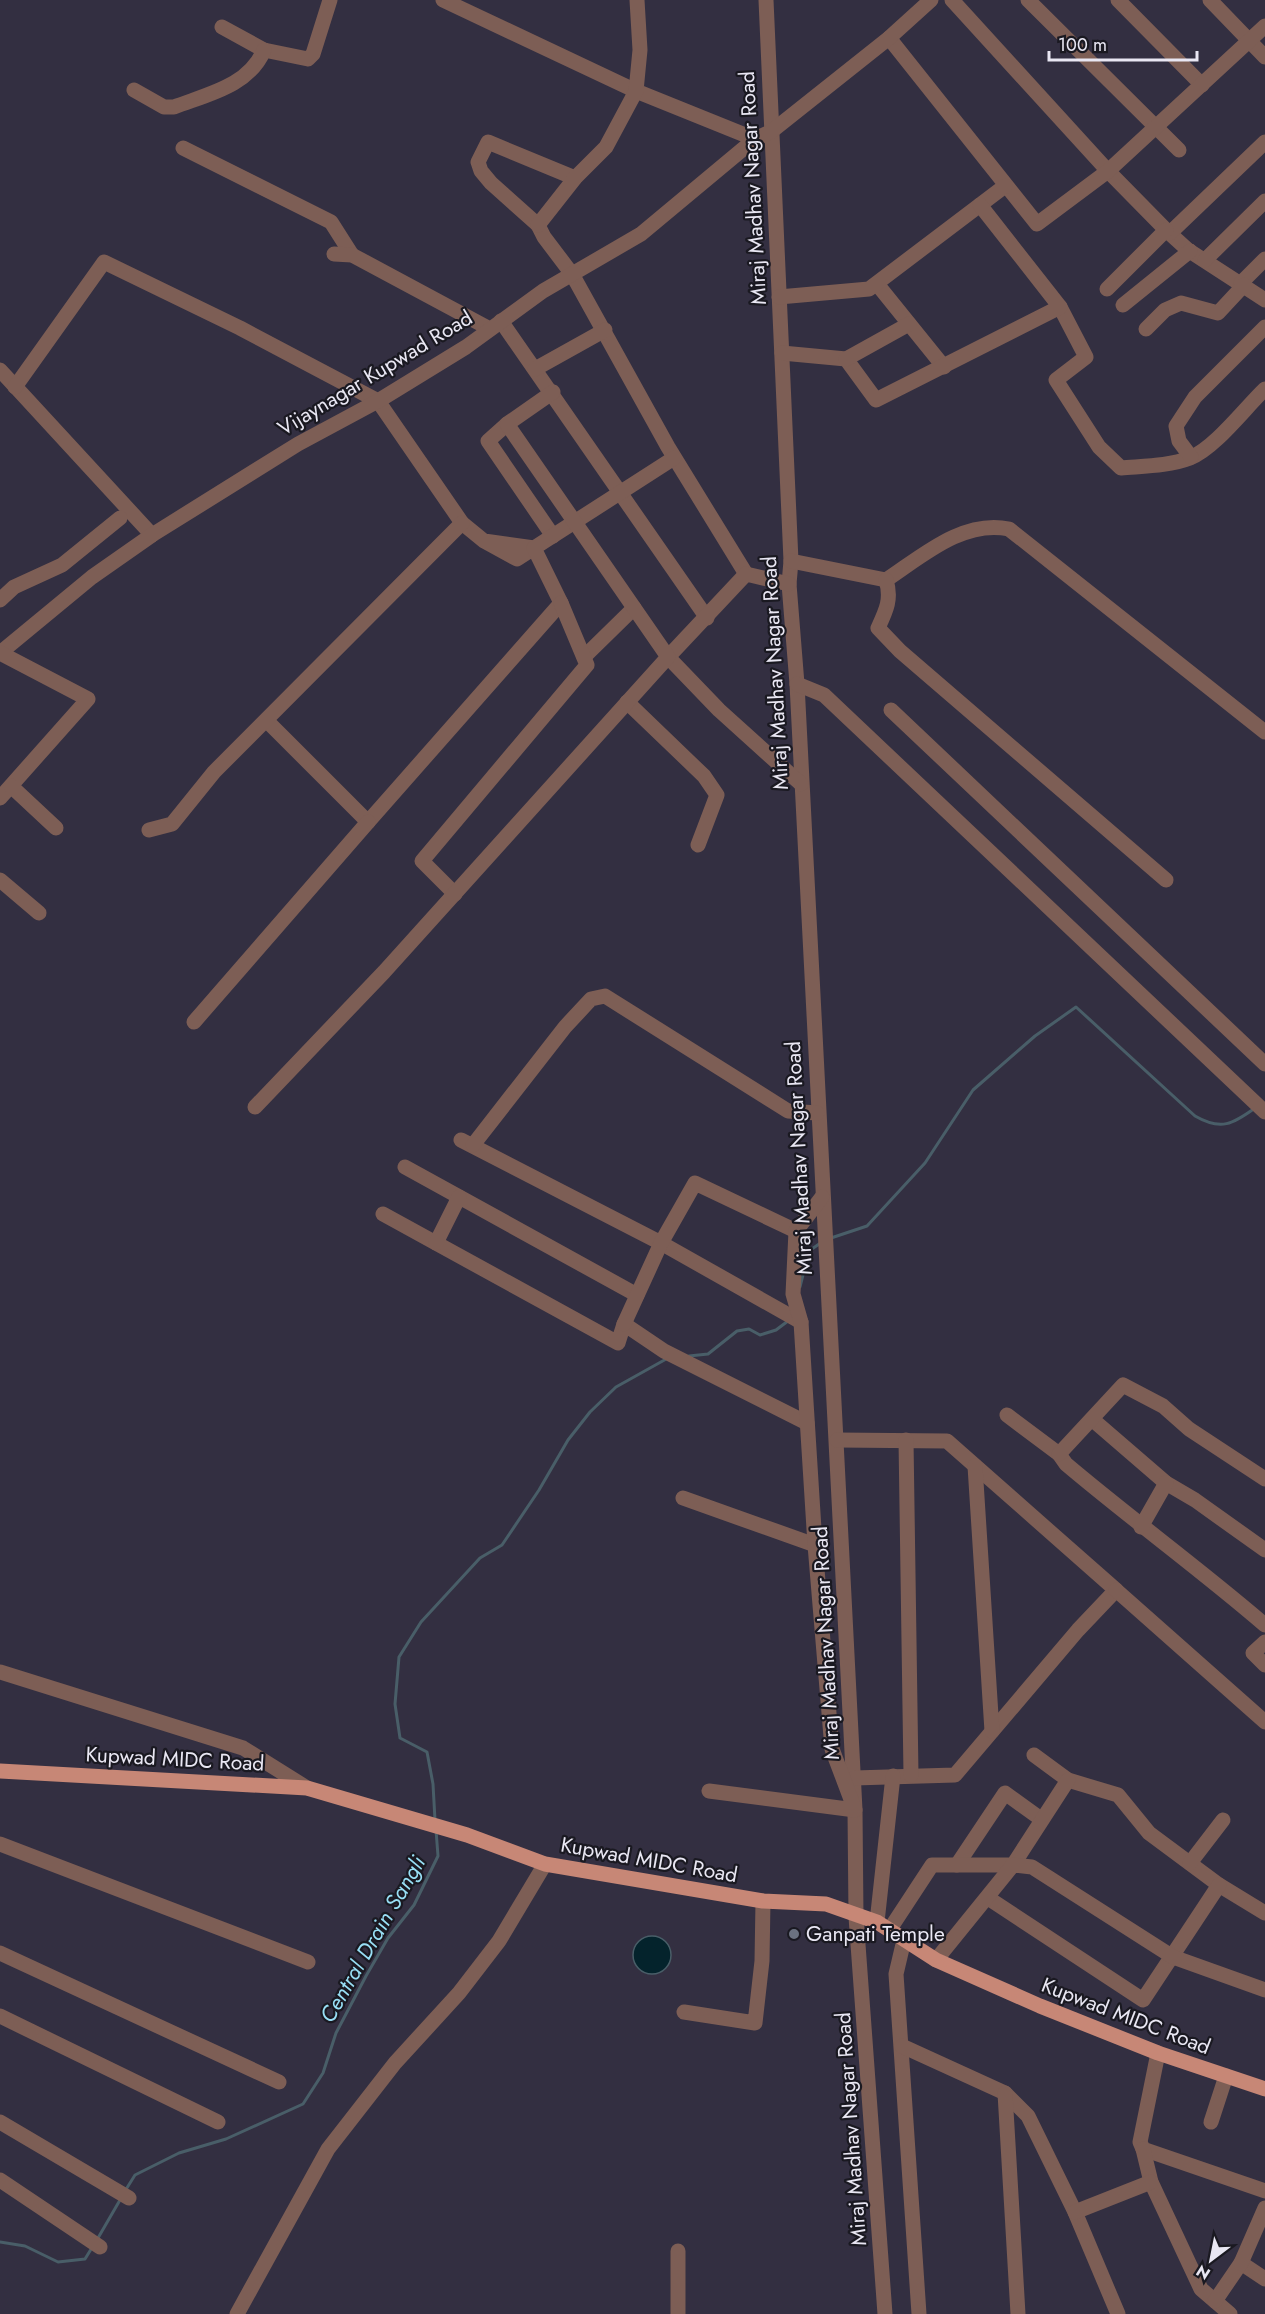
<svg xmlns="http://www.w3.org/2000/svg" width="1265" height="2314" font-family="Jost,sans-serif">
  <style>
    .water { fill: #04232c; stroke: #495e68; stroke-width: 1.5 }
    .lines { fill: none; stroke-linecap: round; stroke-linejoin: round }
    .stream { stroke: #495e68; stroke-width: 3 }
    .minor { stroke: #7d5e55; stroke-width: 15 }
    .major { stroke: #c78776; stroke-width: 15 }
    .worship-dot { fill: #6b7280; stroke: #1a1921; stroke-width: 2 }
    .labels { text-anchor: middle; stroke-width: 4.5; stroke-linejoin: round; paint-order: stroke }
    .street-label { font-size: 21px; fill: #e9e7f3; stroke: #1a1921 }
    .poi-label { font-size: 21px; fill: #e9e7f3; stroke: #1a1921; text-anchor: start }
    .water-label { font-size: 22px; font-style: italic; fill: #98dff5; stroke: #1a1921 }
  </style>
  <rect width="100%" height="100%" fill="#332f41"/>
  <!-- water -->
  <circle class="water" cx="652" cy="1955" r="19"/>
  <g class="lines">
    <!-- stream -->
    <g class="stream">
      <path d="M 831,1238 L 867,1226 L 925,1163 L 973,1090 L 1035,1036 L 1076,1007 L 1195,1116 C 1221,1131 1233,1124 1255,1108"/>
      <polyline points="800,1287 809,1251 822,1242"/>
      <polyline points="689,1356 708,1354 737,1331 749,1329 760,1335 776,1330 788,1321"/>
      <polyline points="435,1820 433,1784 427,1752 400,1738 395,1704 399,1657 421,1622 480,1558 502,1545 539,1490 568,1440 590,1412 616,1387 668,1358"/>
      <polyline points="125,2191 135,2175 179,2153 226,2139 303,2104 323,2073 336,2033 366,1976 388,1938 414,1905 438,1856 436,1830"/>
      <polyline points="98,2238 120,2200"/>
      <polyline points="0,2242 25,2246 58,2262 85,2259 93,2246"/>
    </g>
    <!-- minor -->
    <g class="minor">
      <polyline points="443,0 636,91 755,139"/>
      <polyline points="766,0 791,561 789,584 797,684 855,1810 856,1917 885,2314"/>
      <polyline points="952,0 1108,171 1166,230 1188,250 1265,300"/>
      <polyline points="1028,0 1179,150"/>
      <polyline points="1118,0 1202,85"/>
      <polyline points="1210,0 1265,57"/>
      <polyline points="222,27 264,50 308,59 313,54 330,0"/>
      <polyline points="889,38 1037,224 1108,171 1265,26"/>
      <path d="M 134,90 L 164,107 L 174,107 C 208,94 249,86 264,50"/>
      <polyline points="183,148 331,222 352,255"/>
      <polyline points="575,178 488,142 478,162 481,171 491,183 538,225 544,237 572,274 668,447 746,574"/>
      <polyline points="538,225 575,178 606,147 636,91 640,50 637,0"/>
      <polyline points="1170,233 1265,142"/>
      <polyline points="334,254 352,255 490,329"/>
      <polyline points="1205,260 1265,201"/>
      <polyline points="1241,283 1265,259"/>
      <polyline points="877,284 944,367"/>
      <polyline points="1107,289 1166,230"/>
      <polyline points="779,297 869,289 1005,186"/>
      <polyline points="1123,305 1190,251"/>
      <path d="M 1060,307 L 1086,357 L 1056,380 L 1099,447 L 1121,468 C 1144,466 1169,466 1190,458 C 1215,448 1245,408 1265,389"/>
      <polyline points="501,321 707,618"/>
      <polyline points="1146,329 1165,310 1181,303 1218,313 1244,285"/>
      <polyline points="782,353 846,359 876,400 1060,307 980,205"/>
      <polyline points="846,359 909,324"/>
      <polyline points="535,369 605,330"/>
      <polyline points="0,370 152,535"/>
      <polyline points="15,387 104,262 240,328 378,401 462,523 484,541 517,559 534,548 484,541"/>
      <polyline points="507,424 488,441 553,536"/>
      <polyline points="1191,457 1179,441 1176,426 1195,397 1265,327"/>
      <path d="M 791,561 L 886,580 C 921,557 963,519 1009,529 L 1265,732"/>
      <path d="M 886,580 C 892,599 886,611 878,628 L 900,651 L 1166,880"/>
      <polyline points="789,584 746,574 668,657 719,710 801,784"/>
      <polyline points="0,600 14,587 62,565 120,518"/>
      <polyline points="0,653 92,577 152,535 298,444 378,401 466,347 543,291 641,234 755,139 772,131 889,38 931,0"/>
      <polyline points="0,653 88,699 0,798"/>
      <polyline points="584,657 634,608"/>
      <polyline points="797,684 824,695 1265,1112"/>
      <polyline points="627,702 704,776 717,795 698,845"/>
      <polyline points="891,710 1265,1064"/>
      <polyline points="267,721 368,822 561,603 534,548 674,458"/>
      <polyline points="11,786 56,828"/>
      <polyline points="149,830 172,824 214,772 462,523"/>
      <polyline points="0,880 39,913"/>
      <polyline points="455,894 422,861 587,665 561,603"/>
      <polyline points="194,1022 368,822"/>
      <polyline points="255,1107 384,972 668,657 507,424 553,392"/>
      <polyline points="461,1140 661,1243 801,1322"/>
      <polyline points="473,1145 565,1027 591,999 605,996 788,1111 817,1113"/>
      <polyline points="405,1167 637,1295"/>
      <polyline points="383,1214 618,1343 624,1324 664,1351 807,1423"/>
      <polyline points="436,1243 459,1197"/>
      <polyline points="624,1324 661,1243 695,1183 796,1231"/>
      <path d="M 1007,1415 L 1059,1454 L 1066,1464 C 1131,1519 1200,1569 1265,1625"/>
      <polyline points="1093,1420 1166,1483 1195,1500 1265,1550"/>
      <polyline points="837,1440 947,1441 1116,1590 1078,1630 955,1775 854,1778"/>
      <polyline points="906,1440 911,1775"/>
      <polyline points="1059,1454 1123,1385 1163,1406 1189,1429 1265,1479"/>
      <polyline points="975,1466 992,1731"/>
      <polyline points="683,1498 815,1545"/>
      <polyline points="1141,1527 1166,1483"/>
      <polyline points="1116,1590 1265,1722"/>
      <polyline points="1265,1642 1253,1653 1265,1665"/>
      <polyline points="0,1672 243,1748 307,1788"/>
      <polyline points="1034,1755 1068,1780 1118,1795 1149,1833 1219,1885 1265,1913"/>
      <polyline points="709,1791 855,1810 832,1749 815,1545 801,1322 793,1294 796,1231 822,1197"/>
      <polyline points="0,1844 308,1962"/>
      <polyline points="1190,1863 1223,1820"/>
      <polyline points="957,1865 1005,1793 1041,1819"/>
      <polyline points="988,1898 1143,2000 1219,1885"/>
      <polyline points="877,1922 893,1776"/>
      <polyline points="890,1929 932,1865 1013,1865 1068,1780"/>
      <polyline points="904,1940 896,1974 919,2314"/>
      <polyline points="0,1953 279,2082"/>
      <polyline points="936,1960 1013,1865 1032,1867 1173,1957 1265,1990"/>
      <polyline points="684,2012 755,2023 762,1961 763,1901"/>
      <polyline points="0,2016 218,2122"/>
      <polyline points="902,2046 1005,2093 1028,2116 1075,2212 1118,2314"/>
      <polyline points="1158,2053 1140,2142 1143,2149 1265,2191"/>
      <polyline points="1005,2093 1018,2314"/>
      <polyline points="0,2122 129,2198"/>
      <polyline points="1211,2122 1226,2076"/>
      <polyline points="1143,2149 1151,2182 1201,2289 1230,2314"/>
      <polyline points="0,2180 100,2247"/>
      <polyline points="1075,2212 1151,2182"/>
      <polyline points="1241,2263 1265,2279"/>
      <polyline points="1215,2301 1241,2263 1265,2208"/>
      <polyline points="237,2314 328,2149 395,2063 459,1993 499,1941 545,1864"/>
      <polyline points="678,2314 678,2251"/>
    </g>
    <!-- major -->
    <polyline class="major" points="0,1771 307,1788 467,1835 545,1864 763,1901 826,1904 877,1922 936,1960 1040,2006 1158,2053 1265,2089"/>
  </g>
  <!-- markers -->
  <circle class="worship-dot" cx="794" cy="1934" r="6"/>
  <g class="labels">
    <!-- street labels -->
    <g class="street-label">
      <text transform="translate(753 188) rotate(-93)" y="7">Miraj Madhav Nagar Road</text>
      <text transform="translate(375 373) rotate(-31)" y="7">Vijaynagar Kupwad Road</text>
      <text transform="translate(775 673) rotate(-93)" y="7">Miraj Madhav Nagar Road</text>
      <text transform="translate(799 1158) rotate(-93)" y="7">Miraj Madhav Nagar Road</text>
      <text transform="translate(826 1643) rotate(-93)" y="7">Miraj Madhav Nagar Road</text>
      <text transform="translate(175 1759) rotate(3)" y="7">Kupwad MIDC Road</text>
      <text transform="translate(649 1860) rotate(10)" y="7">Kupwad MIDC Road</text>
      <text transform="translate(1126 2016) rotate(21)" y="7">Kupwad MIDC Road</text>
      <text transform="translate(851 2129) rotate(-94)" y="7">Miraj Madhav Nagar Road</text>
    </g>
    <!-- poi labels -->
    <g class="poi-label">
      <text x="806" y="1941">Ganpati Temple</text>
    </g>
    <!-- water labels -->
    <g class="water-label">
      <text transform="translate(372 1939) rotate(-60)" y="8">Central Drain Sangli</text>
    </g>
  </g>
  <!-- north arrow -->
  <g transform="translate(1211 2260) rotate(212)" stroke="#1a1921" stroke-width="4.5" paint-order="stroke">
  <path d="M0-4.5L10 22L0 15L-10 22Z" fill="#e9e7f3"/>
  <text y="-9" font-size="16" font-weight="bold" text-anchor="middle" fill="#e9e7f3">N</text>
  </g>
  <!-- scale -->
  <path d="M1049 51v9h148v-9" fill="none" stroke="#e9e7f3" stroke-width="3"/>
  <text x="1058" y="51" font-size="18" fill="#e9e7f3" stroke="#1a1921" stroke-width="4.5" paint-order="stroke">100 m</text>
</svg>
